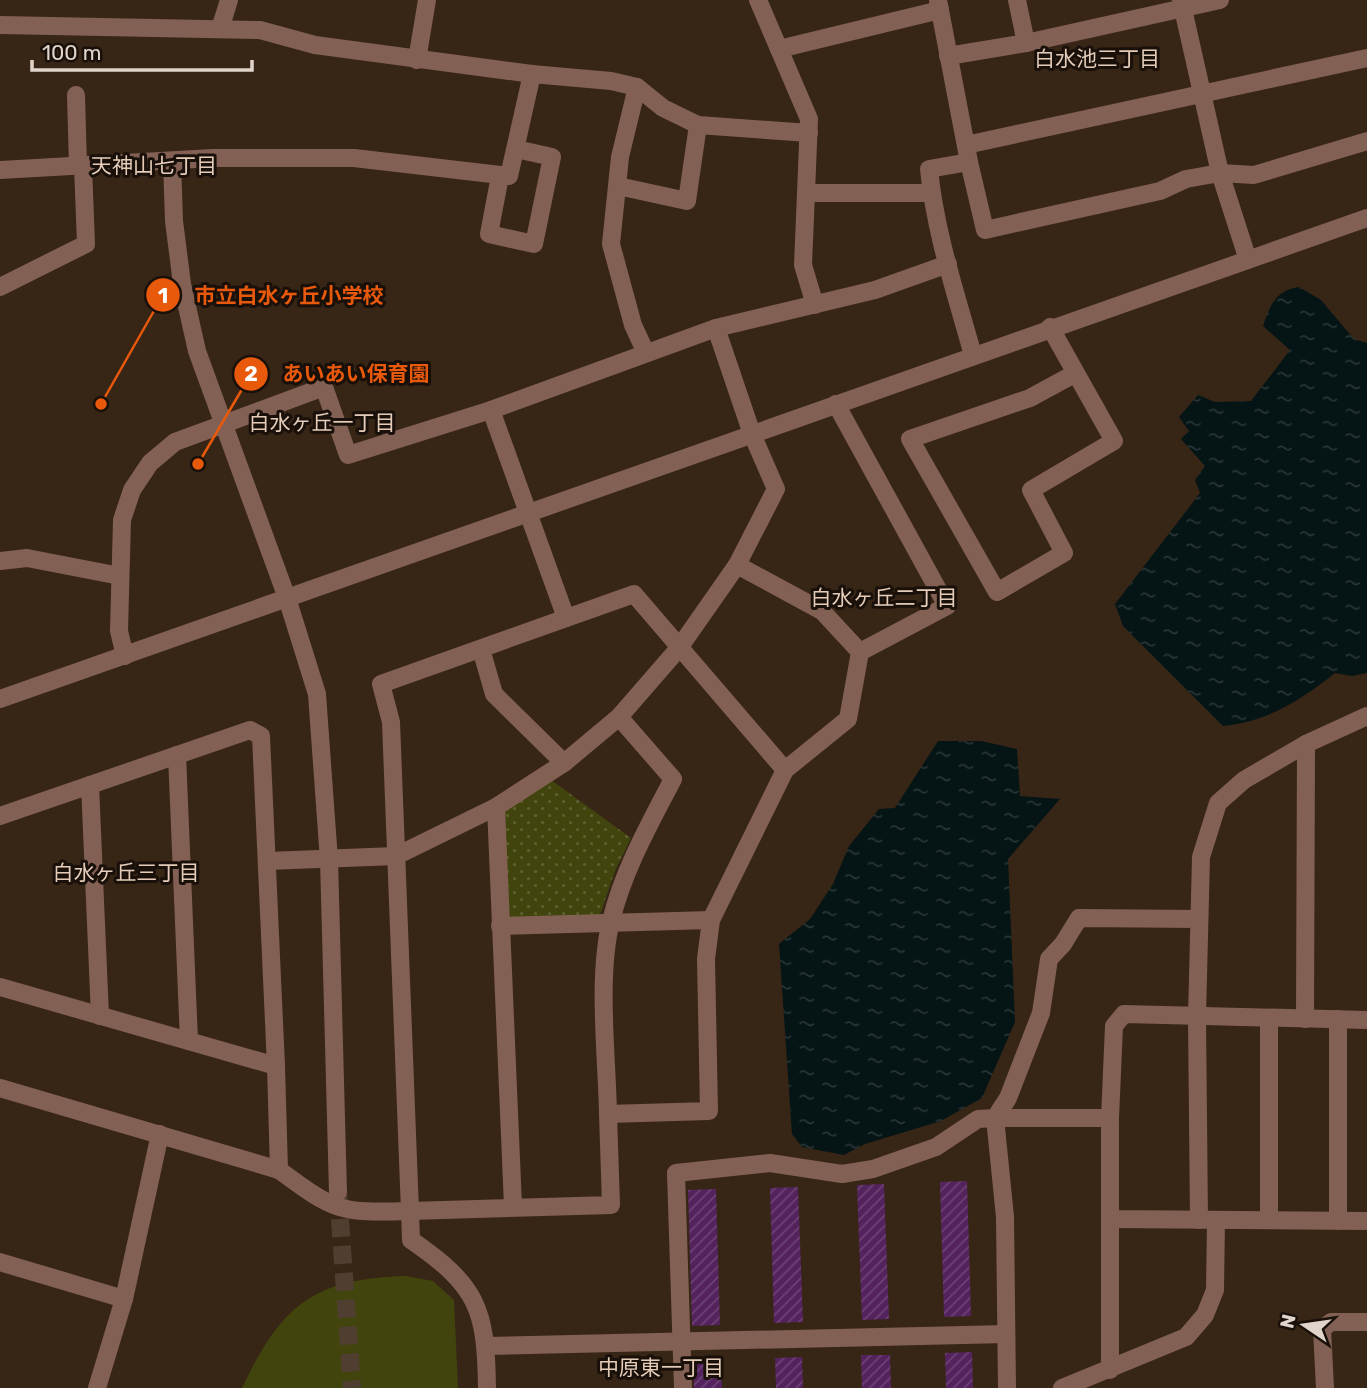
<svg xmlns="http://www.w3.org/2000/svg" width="1367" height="1388" font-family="Rubik,'Noto Sans JP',sans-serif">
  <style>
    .green { fill: #41450d }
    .park { fill: url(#park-dots) }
    .water { fill: url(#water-ripples) }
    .building { fill: url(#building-hatch) }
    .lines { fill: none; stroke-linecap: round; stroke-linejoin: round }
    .minor-tunnel { stroke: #503f31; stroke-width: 18; stroke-dasharray: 18 9; stroke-linecap: butt }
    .minor { stroke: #836054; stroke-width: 18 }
    .labels { text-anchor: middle; stroke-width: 6; stroke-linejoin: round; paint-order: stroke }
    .neighbourhood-label { font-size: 21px; fill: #e4ccb9; stroke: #19100a }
    .leader { fill: none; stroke: #e8590c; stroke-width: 2.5 }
    .callout-dot { fill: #e8590c; stroke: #19100a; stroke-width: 2.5 }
    .mark-label { font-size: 21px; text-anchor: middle; font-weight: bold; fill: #fff }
    .callout-label { font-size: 21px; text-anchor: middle; font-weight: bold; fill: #e8590c; stroke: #19100a; stroke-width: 6; stroke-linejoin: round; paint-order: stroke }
  </style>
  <defs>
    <pattern id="park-dots" width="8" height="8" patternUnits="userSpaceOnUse" patternTransform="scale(1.75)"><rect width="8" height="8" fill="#41450d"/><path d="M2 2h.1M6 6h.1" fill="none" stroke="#5c5f2f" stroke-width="1.8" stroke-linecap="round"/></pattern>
    <pattern id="water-ripples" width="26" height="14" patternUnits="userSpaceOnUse" patternTransform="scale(1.75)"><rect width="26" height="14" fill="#051415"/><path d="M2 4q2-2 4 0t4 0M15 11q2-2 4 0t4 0" fill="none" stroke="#293536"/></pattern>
    <pattern id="building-hatch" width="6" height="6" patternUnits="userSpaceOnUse" patternTransform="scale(1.75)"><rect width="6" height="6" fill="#54235e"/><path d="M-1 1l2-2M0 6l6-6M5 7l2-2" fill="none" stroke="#6c4274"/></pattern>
  </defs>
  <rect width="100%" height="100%" fill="#372516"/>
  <!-- green -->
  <path class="green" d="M 405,1276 L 433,1281 L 454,1300 L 458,1388 L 242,1388 C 281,1306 312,1279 405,1276 Z"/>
  <!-- park -->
  <polygon class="park" points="551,780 631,838 615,871 600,915 507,918 504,810"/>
  <!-- water -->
  <g class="water">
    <path d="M 1299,287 L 1321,300 L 1354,339 L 1367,343 L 1367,673 L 1352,676 L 1335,673 C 1301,700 1267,722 1223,726 L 1123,626 L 1115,604 L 1200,493 L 1195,480 L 1205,466 L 1181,439 L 1189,431 L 1179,417 L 1198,395 L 1215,402 L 1251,401 L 1290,350 L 1263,326 C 1270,305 1276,290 1299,287 Z"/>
    <polygon points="938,741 981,741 1017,749 1020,796 1060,799 1008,859 1015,1022 982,1098 941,1121 865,1144 844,1155 802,1147 792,1134 779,944 810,919 833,884 849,846 879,809 895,808"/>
  </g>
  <!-- building -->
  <g class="building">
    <polygon points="967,1181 971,1316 944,1317 940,1182"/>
    <polygon points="884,1184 889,1319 862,1320 857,1185"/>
    <polygon points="798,1187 803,1322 774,1323 770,1188"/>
    <polygon points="716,1189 720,1325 692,1326 688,1190"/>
    <polygon points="972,1352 973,1388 946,1388 945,1353"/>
    <polygon points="861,1355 890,1355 891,1388 862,1388"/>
    <polygon points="802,1357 803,1388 776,1388 775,1358"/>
    <polygon points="721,1360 722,1388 694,1388 693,1361"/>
  </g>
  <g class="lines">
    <!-- minor-tunnel -->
    <polyline class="minor-tunnel" points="338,1192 352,1388"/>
    <!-- minor -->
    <g class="minor">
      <polyline points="758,0 779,49"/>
      <polyline points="938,0 969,162 985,230 1160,191 1186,179 1220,173 1254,175 1367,141"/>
      <polyline points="1017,0 1026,43"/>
      <polyline points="1181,0 1220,173 1248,260"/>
      <polyline points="0,25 260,30 315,45 532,74"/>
      <polyline points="220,29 229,0"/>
      <polyline points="948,56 1026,43 1220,0"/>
      <polyline points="417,60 427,0"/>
      <polyline points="637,87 620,157 611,244 633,325 646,353"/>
      <polyline points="76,95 78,166"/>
      <polyline points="966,145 1367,58"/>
      <polyline points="172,162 174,221 182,284 197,351 287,598 317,694 329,860 338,1192"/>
      <path d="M 969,162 L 929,169 C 935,232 956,294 973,355"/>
      <polyline points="0,170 213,158 354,158 509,176 532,74 611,81 637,87 663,108 698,125 809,133"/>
      <polyline points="500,176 489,234 534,244 552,157 516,149"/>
      <polyline points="618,186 687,201 698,125"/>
      <polyline points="806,193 803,265 815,305"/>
      <polyline points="931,193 806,193 809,119 779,49 940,10"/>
      <polyline points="0,287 86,244 83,166"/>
      <polyline points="1050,327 1114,441 1031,490 1064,553 997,592 910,439 1030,398 1076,373"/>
      <polyline points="491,410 566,618"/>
      <polyline points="0,561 27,558 120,576"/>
      <polyline points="737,565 822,611 860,652"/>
      <polyline points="481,649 494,694 564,763"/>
      <polyline points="125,656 119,631 122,520 132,490 150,463 175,442 324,387 348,455 491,410 716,328 875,290 948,264"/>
      <polyline points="0,699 1367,218"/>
      <path d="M 619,717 L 673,779 C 649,825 623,871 611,921 C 597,977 607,1056 608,1114 L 709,1111 L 706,959 L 711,920 L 785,770 L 848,719 L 860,652 L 947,606 L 836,404"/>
      <polyline points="177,755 189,1041"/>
      <polyline points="90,785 100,1016"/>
      <polyline points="0,816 250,730 261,736 276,1066"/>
      <polyline points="267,861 396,856 496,807"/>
      <polyline points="500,926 711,920"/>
      <path d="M 0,987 L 276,1066 L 279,1170 C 336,1212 339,1213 410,1211 L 411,1240 C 478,1286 486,1309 487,1388"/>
      <polyline points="1269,1018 1269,1220"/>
      <polyline points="1305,1019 1306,744 1367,716"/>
      <polyline points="0,1088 279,1170"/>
      <polyline points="608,1114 611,1205 410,1211 391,722 381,684 634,594 785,770"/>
      <polyline points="1110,1118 1110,1219 1367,1221"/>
      <polyline points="513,1206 496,807 564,763 619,717 679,648 737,565 776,489 752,434 716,328"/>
      <polyline points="1199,1220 1197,1017 1201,857 1218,803 1244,780 1306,744"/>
      <polyline points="1338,1221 1338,1019"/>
      <polyline points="0,1262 124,1299 160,1134"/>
      <polyline points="486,1346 1006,1334"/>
      <polyline points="1110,1370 1110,1219"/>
      <polyline points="97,1388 124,1299"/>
      <polyline points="683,1388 676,1173 770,1163 842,1174 873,1169 936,1147 978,1119 995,1118 1008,1098 1041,1013 1049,959 1063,944 1079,918 1199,919"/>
      <polyline points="1007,1388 1005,1217 995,1118 1110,1118 1114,1026 1124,1014 1367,1020"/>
      <polyline points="1062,1388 1186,1337 1205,1315 1215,1290 1216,1220"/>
      <polyline points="1325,1388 1322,1329 1331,1322 1367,1322"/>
    </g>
  </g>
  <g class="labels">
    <!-- neighbourhood labels -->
    <g class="neighbourhood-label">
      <text x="1097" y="66">白水池三丁目</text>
      <text x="154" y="173">天神山七丁目</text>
      <text x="322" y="430">白水ヶ丘一丁目</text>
      <text x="884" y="605">白水ヶ丘二丁目</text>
      <text x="126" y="880">白水ヶ丘三丁目</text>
      <text x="661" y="1375">中原東一丁目</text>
    </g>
  </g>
  <!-- callouts -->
  <path class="leader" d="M101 404L163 295M198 464L251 374"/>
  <g class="callout-dot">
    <circle cx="101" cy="404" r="7"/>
    <circle cx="198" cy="464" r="7"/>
    <circle cx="163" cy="295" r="18"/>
    <circle cx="251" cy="374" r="18"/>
  </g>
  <g class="mark-label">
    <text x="163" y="303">1</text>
    <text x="251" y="381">2</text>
  </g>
  <g class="callout-label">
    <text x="289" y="303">市立白水ヶ丘小学校</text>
    <text x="356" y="381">あいあい保育園</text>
  </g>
  <!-- north arrow -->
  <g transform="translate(1304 1325) rotate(283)" stroke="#19100a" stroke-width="5" paint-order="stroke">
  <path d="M0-5L12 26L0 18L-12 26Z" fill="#e1d5cb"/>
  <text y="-10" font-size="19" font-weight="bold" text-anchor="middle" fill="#e1d5cb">N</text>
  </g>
  <!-- scale -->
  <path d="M32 60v10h220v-10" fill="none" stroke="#e1d5cb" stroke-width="3.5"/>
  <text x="42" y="60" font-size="21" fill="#e1d5cb" stroke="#19100a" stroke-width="5" paint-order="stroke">100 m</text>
</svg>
